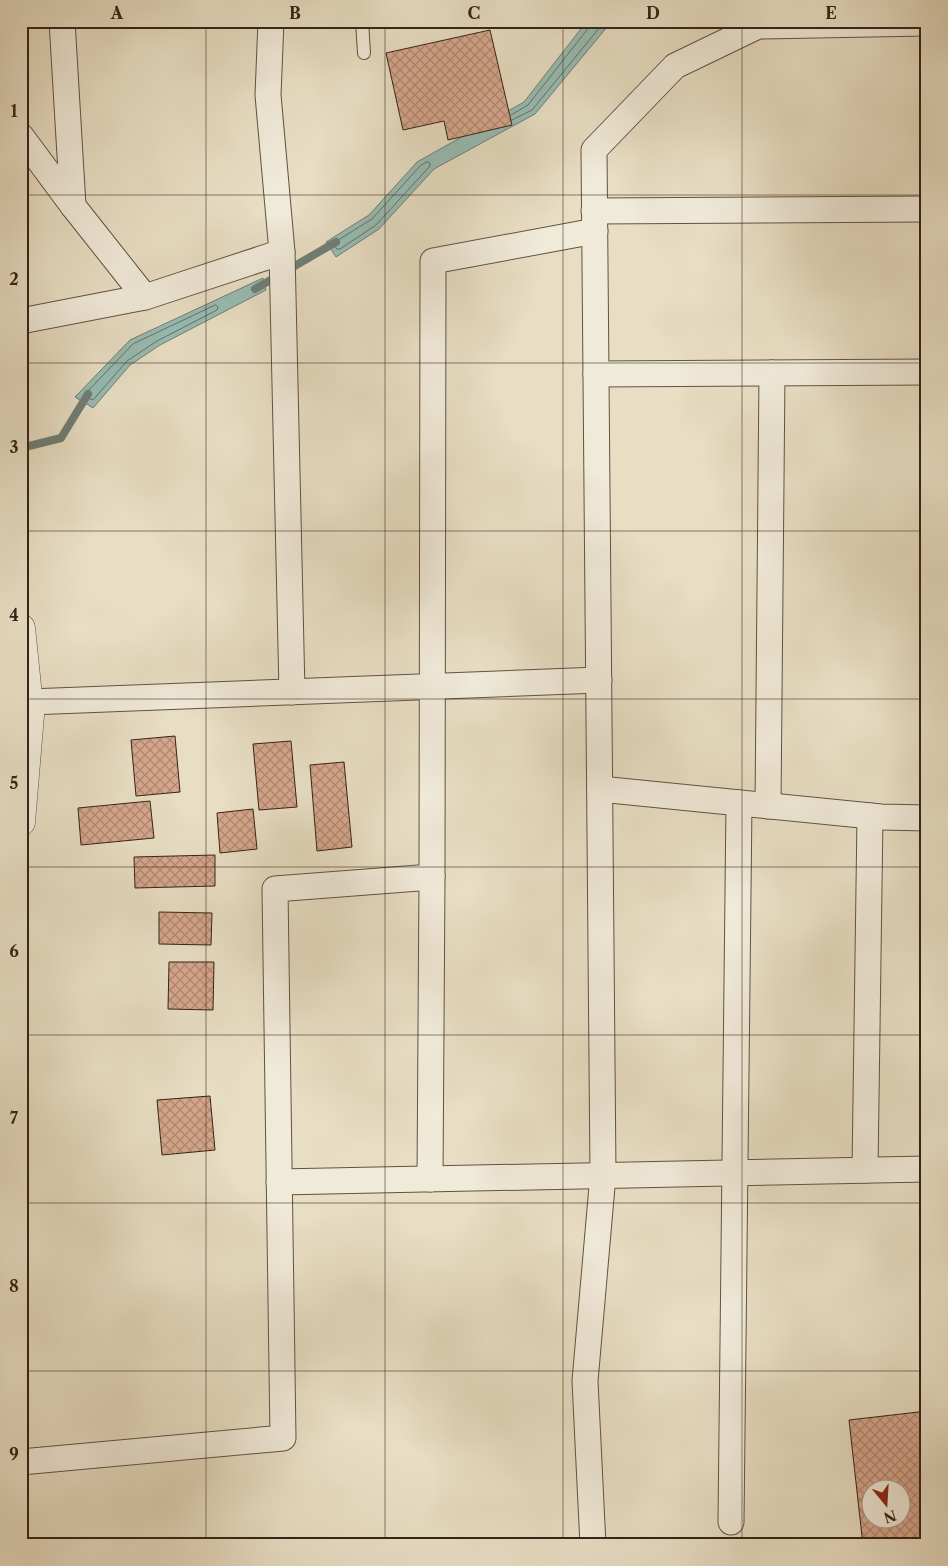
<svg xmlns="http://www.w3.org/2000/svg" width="948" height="1566" font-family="'Libre Caslon Text',serif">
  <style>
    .water { fill: #97bcb3; stroke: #6f7f75 }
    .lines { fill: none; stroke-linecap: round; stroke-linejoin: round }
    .shore { stroke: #667066; stroke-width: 1 }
    .stream { stroke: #6f7f75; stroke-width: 8 }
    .building { fill: url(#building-cross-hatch); stroke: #342318; fill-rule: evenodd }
    .service-casing { stroke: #615243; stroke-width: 14 }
    .minor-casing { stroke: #615243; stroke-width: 27 }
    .tertiary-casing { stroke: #615243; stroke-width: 29 }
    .service { stroke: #f0ead9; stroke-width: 12 }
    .minor { stroke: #f0ead9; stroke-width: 25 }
    .tertiary { stroke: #f0ead9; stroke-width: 28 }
    .grid { fill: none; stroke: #342318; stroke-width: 1; stroke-opacity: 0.55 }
    .neatline { fill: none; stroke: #342318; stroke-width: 2 }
    .grid-label { font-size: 16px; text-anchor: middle; font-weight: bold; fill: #342318 }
  </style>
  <defs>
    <pattern id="building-cross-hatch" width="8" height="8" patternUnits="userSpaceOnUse" patternTransform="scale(1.25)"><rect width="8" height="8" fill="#d7a78d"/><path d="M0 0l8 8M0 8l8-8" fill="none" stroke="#af8872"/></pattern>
  </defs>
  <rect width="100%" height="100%" fill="#e8dec4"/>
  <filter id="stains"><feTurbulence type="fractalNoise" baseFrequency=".004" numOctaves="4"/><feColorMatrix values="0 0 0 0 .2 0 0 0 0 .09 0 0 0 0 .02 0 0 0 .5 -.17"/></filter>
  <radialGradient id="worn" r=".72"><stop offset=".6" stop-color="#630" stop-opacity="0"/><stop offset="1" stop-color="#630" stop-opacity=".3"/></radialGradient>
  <!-- water -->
  <g class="water">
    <polygon points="587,21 612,21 535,114 434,169 379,229 336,257 326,242 369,215 417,162 524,102"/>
    <polygon points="263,278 266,290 160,345 130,365 93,408 75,397 130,340"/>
  </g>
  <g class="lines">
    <!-- shore -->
    <g class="shore">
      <polyline points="511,115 528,105 590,26 591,21"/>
      <polyline points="512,120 532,110 605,21"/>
      <polygon points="427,162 430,163 430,166 376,225 340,249 337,249 334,245 335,242 372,219 420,166"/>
      <polygon points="216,305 218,307 217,310 157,341 127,361 93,400 85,397 85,394 133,344"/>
    </g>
    <!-- stream -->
    <g class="stream">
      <polyline points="255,289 336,242"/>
      <polyline points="21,448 61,438 88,394"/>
    </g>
  </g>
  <!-- building -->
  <g class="building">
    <polygon points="490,30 512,125 448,140 444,121 403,130 386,53"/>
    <polygon points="175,736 180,792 136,796 131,740"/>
    <polygon points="291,741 297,807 259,810 253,744"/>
    <polygon points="344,762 352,847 317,851 310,765"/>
    <polygon points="150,801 154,838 81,845 78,808"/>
    <polygon points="253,809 257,849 220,853 217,813"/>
    <polygon points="215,855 215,886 135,888 134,857"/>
    <polygon points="159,912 212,913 211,945 159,944"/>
    <polygon points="169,962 214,962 213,1010 168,1009"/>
    <polygon points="210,1096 215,1150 162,1155 157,1100"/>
    <path d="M 927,1411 L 927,1545 L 863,1545 L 849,1420 ZM 870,1488 L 900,1488 L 900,1518 L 870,1518 Z"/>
  </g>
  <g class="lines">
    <!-- service casing -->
    <g class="service-casing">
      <polyline id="service" points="362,21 364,53"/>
    </g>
    <!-- minor casing -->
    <g class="minor-casing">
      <g id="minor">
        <polyline points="62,21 73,206"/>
        <polyline points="21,136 73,206 145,297"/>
        <polyline points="594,211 927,209"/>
        <polyline points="282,252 292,692"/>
        <polyline points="21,321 145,297 282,252 268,95 271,21"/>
        <polyline points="596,374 927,372"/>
        <polyline points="29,702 599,680"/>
        <polyline points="600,789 881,817 927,818"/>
        <polyline points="768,806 772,373"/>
        <polyline points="865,1170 870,816"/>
        <polyline points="430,1179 432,877 433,261 595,231"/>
        <polyline points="279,1182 927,1169"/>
        <polyline points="21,1462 283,1438 275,889 432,877"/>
        <polyline points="731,1522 739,803"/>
        <polyline points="593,1545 585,1381 603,1175 594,150 675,66 758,26 927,23"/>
      </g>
    </g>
    <!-- tertiary casing -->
    <g class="tertiary-casing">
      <polyline id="tertiary" points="21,628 30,715 21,822"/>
    </g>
    <!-- service -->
    <use href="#service" class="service"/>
    <!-- minor -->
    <use href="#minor" class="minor"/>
    <!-- tertiary -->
    <use href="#tertiary" class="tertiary"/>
  </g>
  <!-- grid -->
  <path class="grid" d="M 206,21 L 206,1545M 385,21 L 385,1545M 563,21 L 563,1545M 742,21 L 742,1545M 21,195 L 927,195M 21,363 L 927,363M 21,531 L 927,531M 21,699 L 927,699M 21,867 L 927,867M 21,1035 L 927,1035M 21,1203 L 927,1203M 21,1371 L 927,1371"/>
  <!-- margin -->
  <rect width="948" height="1566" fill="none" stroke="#e8dec4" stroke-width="55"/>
  <!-- north arrow -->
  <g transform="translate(886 1504) rotate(162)"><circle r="24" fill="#f0ead9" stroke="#a59a8c"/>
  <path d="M0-4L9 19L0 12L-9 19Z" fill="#8f2418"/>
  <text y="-8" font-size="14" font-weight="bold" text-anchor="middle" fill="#342318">N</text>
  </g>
  <rect x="28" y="28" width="892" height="1510" class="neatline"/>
  <g class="grid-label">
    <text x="117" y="19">A</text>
    <text x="295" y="19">B</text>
    <text x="474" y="19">C</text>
    <text x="653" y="19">D</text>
    <text x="831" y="19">E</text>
    <text x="14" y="117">1</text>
    <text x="14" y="285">2</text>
    <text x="14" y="453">3</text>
    <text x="14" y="621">4</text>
    <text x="14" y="789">5</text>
    <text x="14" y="957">6</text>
    <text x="14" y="1124">7</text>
    <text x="14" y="1292">8</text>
    <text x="14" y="1460">9</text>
  </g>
  <rect width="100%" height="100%" filter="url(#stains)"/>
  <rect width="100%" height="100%" fill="url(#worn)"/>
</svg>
